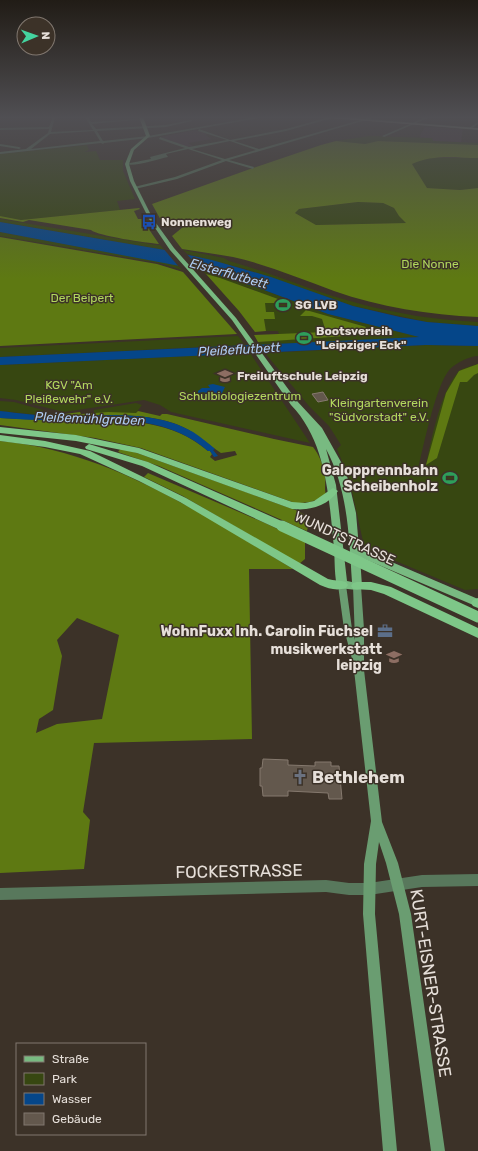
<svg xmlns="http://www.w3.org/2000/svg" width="478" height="1151" font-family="Rubik,sans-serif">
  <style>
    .education { fill: #49353d }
    .green { fill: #374711; fill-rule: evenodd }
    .forest { fill: #5e7912; fill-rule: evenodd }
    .water { fill: #054689 }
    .pier { fill: #3c3228 }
    .building { fill: #63584d; stroke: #85796e }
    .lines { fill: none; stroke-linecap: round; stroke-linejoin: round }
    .minor { fill: #58785c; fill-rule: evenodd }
    .secondary { fill: #6a9d71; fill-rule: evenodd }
    .primary { fill: #78ba81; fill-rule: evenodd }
    .trunk { fill: #7ec788; fill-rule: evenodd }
    .tram { stroke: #a19992; stroke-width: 1 }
    .trunk-bridge { stroke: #7ec788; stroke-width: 11 }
    .labels { text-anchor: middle; stroke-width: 3; stroke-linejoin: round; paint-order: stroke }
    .far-poi-label { font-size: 12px; font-weight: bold; fill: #e6dfd9; stroke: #3c3228; text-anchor: start }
    .far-park-label { font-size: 12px; fill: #b2d85d; stroke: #3c3228 }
    .far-water-label { font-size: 13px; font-style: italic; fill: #aeccf2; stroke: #3c3228 }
    .poi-label { font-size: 14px; font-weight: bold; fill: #e6dfd9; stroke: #3c3228; text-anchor: end }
    .street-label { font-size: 14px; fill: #e6dfd9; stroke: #3c3228 }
    .near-poi-label { font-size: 17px; font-weight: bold; fill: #e6dfd9; stroke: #3c3228; text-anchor: start }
    .near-street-label { font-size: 17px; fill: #e6dfd9; stroke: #3c3228 }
  </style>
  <rect width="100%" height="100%" fill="#3c3228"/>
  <!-- education -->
  <g class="education">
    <polygon points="425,127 463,129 461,142 421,141 420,135"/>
    <polygon points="195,130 209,134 205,135 212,139 188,143 193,146 187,147 161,137"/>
  </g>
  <!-- green -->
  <g class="green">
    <polygon points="369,136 432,138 433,141 478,143 478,145 378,141 365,144 336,141"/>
    <polygon points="87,145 89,150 84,152 96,151 100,160 123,160 123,171 135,199 117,201 120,210 21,220 0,216 0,154"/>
    <polygon points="431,158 478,158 478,188 460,190 427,188 412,164 419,160"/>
    <polygon points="358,202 383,203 394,208 399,216 406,223 316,225 295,213 299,209"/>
    <polygon points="0,219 156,245 160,245 165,250 0,222"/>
    <polygon points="0,232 178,265 182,270 159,263 0,236"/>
    <path d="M 183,250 L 224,258 L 229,261 C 273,273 314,292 357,303 C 397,314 437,320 478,322 L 478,326 L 427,322 L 353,306 L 245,269 L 187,254 Z"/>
    <path d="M 201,270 L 253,286 L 328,314 L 420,337 L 260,345 L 258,342 L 280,340 L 278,331 L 266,331 L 260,299 L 255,290 L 206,274 ZM 321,315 L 367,332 L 346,336 L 327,337 Z"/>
    <polygon points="238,336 245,345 0,357 0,348"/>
    <path d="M 426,345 L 478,346 L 478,356 C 470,356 456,363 450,369 C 435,386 423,449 417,473 L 424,475 C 430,446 439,394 458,372 C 462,368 472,366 478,364 L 478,589 L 465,590 L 367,549 L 364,546 L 349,478 L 337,449 L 341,445 L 329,426 L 309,406 L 265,353 Z"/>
    <polygon points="250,353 310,443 171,412 160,405 144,400 64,412 16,400 0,398 0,365"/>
    <polygon points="0,401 14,402 43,410 39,415 0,411"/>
    <polygon points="136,403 142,405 136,413 94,413 94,410"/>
  </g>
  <!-- forest -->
  <g class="forest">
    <path d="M 336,141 L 365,144 L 378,141 L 478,145 L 478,158 C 457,158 432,154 412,164 L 427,188 L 460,190 L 478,188 L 478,317 C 429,315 380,307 334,291 C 301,279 268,265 233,257 C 217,254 199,252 182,249 L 172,236 L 183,227 L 178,224 L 163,224 L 152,204 L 253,168 L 321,145 ZM 358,202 L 383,203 L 394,208 L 399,216 L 406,223 L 316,225 L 295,213 L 299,209 Z"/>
    <path d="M 139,208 L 140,209 L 134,211 L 138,219 L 142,219 L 159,244 C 147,243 98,236 91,230 L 29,220 L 23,222 L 0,218 L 0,216 L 21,220 Z"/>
    <polygon points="0,237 157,264 183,272 237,334 0,346"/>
    <polygon points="206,274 220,278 278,299 279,303 265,303 266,312 274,312 275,319 264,319 266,331 255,332 239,311"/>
    <polygon points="306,310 366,327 367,331 346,336 258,342 254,335 326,332 322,319 312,316 300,316"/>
    <polygon points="478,364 478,373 474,375 467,382 460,382 437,458 426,465 446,393 459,371"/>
    <path d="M 138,411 L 160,416 L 162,414 L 167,414 L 274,439 L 313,447 C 319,454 324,467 325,476 C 326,483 324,488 326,495 C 315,502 307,503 295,503 L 141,448 L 95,438 L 0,425 L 0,418 C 20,419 41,420 61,420 C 112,421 167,415 208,451 L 210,451 L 212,454 L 210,457 L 215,461 L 237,455 L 235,451 L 221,453 C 208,445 198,434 183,427 C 138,407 87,420 39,415 L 40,413 L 57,415 L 80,412 L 81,414 L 108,412 L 136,413 Z"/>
    <path d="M 0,441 C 109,451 202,514 293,569 L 249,569 L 252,739 L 94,743 L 83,812 L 90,820 L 84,869 L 0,873 ZM 77,618 L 119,635 L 102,719 L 57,724 L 36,733 L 39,719 L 53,710 L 62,656 L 57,640 Z"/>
    <path d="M 121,448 L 137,453 L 298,511 C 310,518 310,518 307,531 L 159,466 L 118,452 Z"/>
    <polygon points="148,473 265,523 305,542 305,559 299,564 183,496 144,477"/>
  </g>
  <!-- water -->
  <g class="water">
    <polygon points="0,222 165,250 212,260 271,277 353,306 400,317 427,322 478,326 478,346 426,345 0,365 0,357 419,337 328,314 253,286 201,270 0,232"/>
    <polygon points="213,384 225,387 220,397 206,398 203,396 205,393 204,392 198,393 198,391 202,388 210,388 208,385"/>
    <path d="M 0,411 C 19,413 39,416 58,416 C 102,416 153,409 193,432 C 201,437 208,443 215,449 L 213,450 L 218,456 L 214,457 L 210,451 L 208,451 C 167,415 113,420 62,420 C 41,421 20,419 0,418 Z"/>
  </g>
  <!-- pier -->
  <polygon class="pier" points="162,247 185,252 204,273 179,267"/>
  <!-- building -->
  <g class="building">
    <polygon points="323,392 328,400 318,402 312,394"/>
    <polygon points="263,759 288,760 288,765 315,766 315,762 331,762 331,766 339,766 342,799 329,799 328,793 288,791 288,796 263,796 262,786 260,786 260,768 262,768"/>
  </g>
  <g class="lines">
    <!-- minor -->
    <g class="minor">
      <path d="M 53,117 L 55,117 L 51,132 L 93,130 L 85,117 L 88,117 L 91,122 L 143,119 L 92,124 L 96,129 L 166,125 L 191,120 L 192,121 L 166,127 L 97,131 L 103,141 L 148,136 L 256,117 L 264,117 L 148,138 L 104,143 L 103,144 L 101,143 L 0,154 L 0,152 L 26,149 L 48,133 L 49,129 L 0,130 L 0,128 L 49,127 ZM 94,131 L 100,141 L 31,149 L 50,134 Z"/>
      <path d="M 330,117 L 336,117 L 286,131 L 234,141 L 259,149 L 371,117 L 376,117 L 229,160 L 254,167 L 253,169 L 226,161 L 177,179 L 135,189 L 134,187 L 175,177 L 222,160 L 188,149 L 166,154 L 168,157 C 157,159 136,167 125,164 L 151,159 L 150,157 L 185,148 L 159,139 L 160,137 L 189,147 L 227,140 L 198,131 L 199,129 L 230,140 L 286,129 ZM 230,141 L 256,150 L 225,159 L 192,149 Z"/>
      <polygon points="426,117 430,117 384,137 382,136"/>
      <polygon points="478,122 478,124 471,129 469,128"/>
      <polygon points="0,144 19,147 21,148 19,149 0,146"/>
      <polygon points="478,874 478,886 422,887 369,895 349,895 326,892 0,900 0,888 326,880 349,883 369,883 422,875"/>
    </g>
    <!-- secondary -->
    <g class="secondary">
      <polygon points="341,117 478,128 478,130 324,117"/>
      <polygon points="342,582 345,583 346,585 352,629 355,640 353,586 354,584 360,584 361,586 364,629 364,670 382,822 398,863 411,914 445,1151 431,1151 399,914 386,863 379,842 376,864 375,914 397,1151 383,1151 363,914 364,864 371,821 354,670 355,662 352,659 344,629 338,585 339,583"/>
    </g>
    <!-- primary -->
    <path class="primary" d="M 139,117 L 143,117 L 150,136 L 134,150 L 129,164 L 134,181 L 153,219 L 174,248 L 236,318 L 297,401 L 322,428 L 341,462 L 348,479 L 356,513 L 359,548 L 478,599 L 478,607 L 360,557 L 362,586 L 361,589 L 357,590 L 338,588 C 334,579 335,559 334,548 C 329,500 327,442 291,405 L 232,320 L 170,250 L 149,219 L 130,181 L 125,164 L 131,149 L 146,136 ZM 326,449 C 348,490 349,536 352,582 L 347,581 L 336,485 Z"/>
    <!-- trunk -->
    <g class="trunk">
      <path d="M 0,427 L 76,435 L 139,448 L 292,502 L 305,503 L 314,501 L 333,488 L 338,491 C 328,506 309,511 292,509 L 137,453 L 76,441 L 0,433 Z"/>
      <path d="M 0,435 L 45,441 L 90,451 L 186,498 L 328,579 C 334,581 340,580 346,582 L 348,585 L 346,588 C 337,591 329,589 320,585 L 180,502 L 139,481 L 80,454 L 45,447 L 0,441 Z"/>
      <polygon points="89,444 148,462 286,523 287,526 286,529 278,529 142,466 86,449 85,447"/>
      <polygon points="357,582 371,582 391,587 478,628 478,638 384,594 371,590 353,589 351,586 353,583"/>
      <polygon points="478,598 478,608 473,606 471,603 473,600"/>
    </g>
    <!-- tram -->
    <polyline class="tram" points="323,117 478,129"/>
    <!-- trunk-bridge -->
    <polyline class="trunk-bridge" points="282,526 478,617"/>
  </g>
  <!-- sky -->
  <linearGradient id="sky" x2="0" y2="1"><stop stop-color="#211c16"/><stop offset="0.42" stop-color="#504f53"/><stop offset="1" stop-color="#504f53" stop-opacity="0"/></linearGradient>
  <rect width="478" height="279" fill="url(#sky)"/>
  <!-- icons -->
  <defs>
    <g id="bus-bare" transform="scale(1.2)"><path d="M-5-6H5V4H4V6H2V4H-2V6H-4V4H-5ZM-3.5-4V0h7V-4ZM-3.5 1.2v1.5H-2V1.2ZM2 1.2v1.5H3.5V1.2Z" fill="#1a4fb4" stroke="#3c3228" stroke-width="2.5" paint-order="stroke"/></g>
    <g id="stadium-bare" transform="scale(1.2)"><path d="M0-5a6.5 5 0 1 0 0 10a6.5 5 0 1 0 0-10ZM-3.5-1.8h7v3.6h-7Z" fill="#2e9e5b" stroke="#3c3228" stroke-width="2.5" paint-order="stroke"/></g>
    <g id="school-bare" transform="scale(1.2)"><path d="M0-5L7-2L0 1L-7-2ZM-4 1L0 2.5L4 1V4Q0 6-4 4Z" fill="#8d6e63" stroke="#3c3228" stroke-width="2.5" paint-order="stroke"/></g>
    <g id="office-bare" transform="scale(1.2)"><path d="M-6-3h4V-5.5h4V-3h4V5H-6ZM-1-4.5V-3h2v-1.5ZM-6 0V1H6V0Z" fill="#5c6f8a" stroke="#3c3228" stroke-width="2.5" paint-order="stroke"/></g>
    <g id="church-bare" transform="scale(1.2)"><path d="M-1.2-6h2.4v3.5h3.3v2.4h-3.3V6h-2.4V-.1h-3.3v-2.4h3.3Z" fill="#6b7280" stroke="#3c3228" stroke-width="2.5" paint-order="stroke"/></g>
  </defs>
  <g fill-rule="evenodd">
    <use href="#bus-bare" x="149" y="222"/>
    <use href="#stadium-bare" x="283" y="305"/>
    <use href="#stadium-bare" x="304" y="338"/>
    <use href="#school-bare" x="225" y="376"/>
    <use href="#stadium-bare" x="450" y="478"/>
    <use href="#office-bare" x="385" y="631"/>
    <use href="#school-bare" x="394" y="657"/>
    <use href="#church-bare" x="300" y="777"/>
  </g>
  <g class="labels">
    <!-- far-poi labels -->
    <g class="far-poi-label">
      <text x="161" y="226">Nonnenweg</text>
      <text x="295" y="309">SG LVB</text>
      <text x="316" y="335">Bootsverleih<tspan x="316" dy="14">"Leipziger Eck"</tspan></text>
      <text x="237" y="380">Freiluftschule Leipzig</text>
    </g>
    <!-- far-park labels -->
    <g class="far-park-label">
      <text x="430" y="268">Die Nonne</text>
      <text x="82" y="302">Der Beipert</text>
      <text x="69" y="389">KGV "Am<tspan x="69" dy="14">Pleißewehr" e.V.</tspan></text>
      <text x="240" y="400">Schulbiologiezentrum</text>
      <text x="379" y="407">Kleingartenverein<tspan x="379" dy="14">"Südvorstadt" e.V.</tspan></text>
    </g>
    <!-- far-water labels -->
    <g class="far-water-label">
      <text transform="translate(229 273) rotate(16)" y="5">Elsterflutbett</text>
      <text transform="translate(239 349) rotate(-3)" y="5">Pleißeflutbett</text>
      <text transform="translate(90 418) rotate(2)" y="5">Pleißemühlgraben</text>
    </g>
    <!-- poi labels -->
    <g class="poi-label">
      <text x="438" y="475">Galopprennbahn<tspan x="438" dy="16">Scheibenholz</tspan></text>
      <text x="373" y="636">WohnFuxx Inh. Carolin Füchsel</text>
      <text x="382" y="654">musikwerkstatt<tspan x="382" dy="16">leipzig</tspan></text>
    </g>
    <!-- street labels -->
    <g class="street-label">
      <text transform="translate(345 538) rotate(25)" y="5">WUNDTSTRASSE</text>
    </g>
    <!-- near-poi labels -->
    <g class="near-poi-label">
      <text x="312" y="783">Bethlehem</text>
    </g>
    <!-- near-street labels -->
    <g class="near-street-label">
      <text transform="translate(239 871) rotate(-1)" y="6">FOCKESTRASSE</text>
      <text transform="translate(431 983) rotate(81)" y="6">KURT-EISNER-STRASSE</text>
    </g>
  </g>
  <!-- legend -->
  <rect x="16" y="1043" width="130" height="92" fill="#3c3228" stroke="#80776f"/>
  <rect x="24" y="1056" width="20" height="6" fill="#78ba81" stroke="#80776f"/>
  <text x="52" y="1063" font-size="12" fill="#e6dfd9">Straße</text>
  <rect x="24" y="1073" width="20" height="12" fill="#374711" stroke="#80776f"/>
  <text x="52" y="1083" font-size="12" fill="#e6dfd9">Park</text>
  <rect x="24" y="1093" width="20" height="12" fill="#054689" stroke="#80776f"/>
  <text x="52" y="1103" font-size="12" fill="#e6dfd9">Wasser</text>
  <rect x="24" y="1113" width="20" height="12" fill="#63584d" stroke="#80776f"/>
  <text x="52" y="1123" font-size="12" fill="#e6dfd9">Gebäude</text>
  <!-- north arrow -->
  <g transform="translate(36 36) rotate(88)"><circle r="19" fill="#3c3228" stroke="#80776f"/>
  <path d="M0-3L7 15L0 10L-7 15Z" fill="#44d49f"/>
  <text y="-6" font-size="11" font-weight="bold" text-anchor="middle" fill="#e6dfd9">N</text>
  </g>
</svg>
